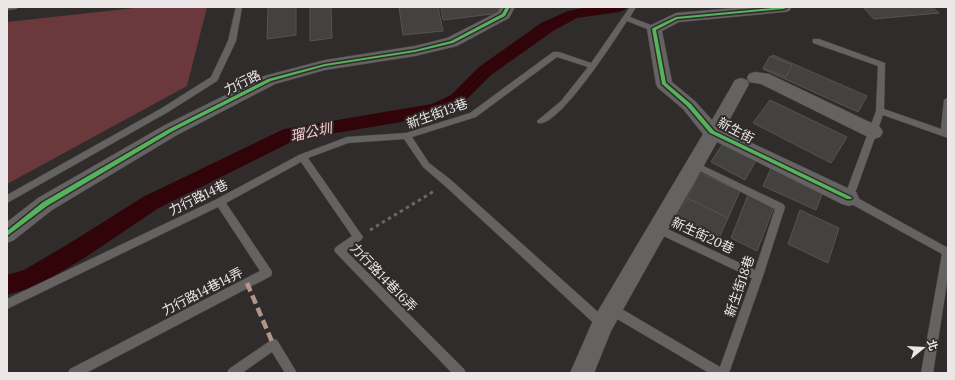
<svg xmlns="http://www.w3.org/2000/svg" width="955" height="380" font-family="Lora,'Noto Sans TC',serif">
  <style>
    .green { fill: #6b393b }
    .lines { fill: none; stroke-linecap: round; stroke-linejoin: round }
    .canal { fill: #310409; fill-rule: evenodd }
    .building { fill: #444141; stroke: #565353 }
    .lane-casing { stroke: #4a4848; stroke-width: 1 }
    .street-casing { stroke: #4a4848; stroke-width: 1 }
    .path { stroke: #696666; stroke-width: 3; stroke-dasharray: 3.5 3.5; stroke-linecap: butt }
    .lane { fill: #656262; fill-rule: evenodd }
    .street { fill: #656262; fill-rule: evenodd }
    .quiet { stroke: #b2968c; stroke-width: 4.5; stroke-dasharray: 9 4.5; stroke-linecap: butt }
    .cycleway-casing { stroke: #312b2b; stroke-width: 3 }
    .cycleway { fill: #56b35d; fill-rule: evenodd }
    .labels { text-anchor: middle; stroke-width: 4; stroke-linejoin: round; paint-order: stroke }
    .street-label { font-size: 13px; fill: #ebe7e7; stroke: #312b2b }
    .water-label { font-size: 14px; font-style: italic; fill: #fbcccb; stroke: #312b2b }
  </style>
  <rect width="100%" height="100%" fill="#302c2c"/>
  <!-- green -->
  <polygon class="green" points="143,7 207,7 187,86 7,184 7,22"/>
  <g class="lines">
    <!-- canal -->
    <polygon class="canal" points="588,7 627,7 624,10 619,12 577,18 553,31 491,75 463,103 442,115 295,140 157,209 86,257 37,286 7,295 7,275 24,270 70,243 143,197 284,129 432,104 451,95 479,67 541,23 568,11"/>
  </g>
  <!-- building -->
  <g class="building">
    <polygon points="268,7 296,7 296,35 267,39"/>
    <polygon points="310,7 331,7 332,38 310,41"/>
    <polygon points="399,7 438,7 443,31 403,35"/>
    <polygon points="441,7 498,7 500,13 443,20"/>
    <polygon points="863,7 932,7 939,13 874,19"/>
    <polygon points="773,55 867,96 858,112 763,69"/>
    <polygon points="770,56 792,65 786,77 763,68"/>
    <polygon points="770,100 847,137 831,163 753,123"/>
    <polygon points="725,140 758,157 745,180 711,162"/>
    <polygon points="772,166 824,189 816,210 763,186"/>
    <polygon points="700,173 740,191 728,218 687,198"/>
    <polygon points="748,195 774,207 757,251 731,238"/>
    <polygon points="687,198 728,218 715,247 672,226"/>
    <polygon points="800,210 839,228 828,263 788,244"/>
  </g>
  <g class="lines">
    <!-- lane casing -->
    <g class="lane-casing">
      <g id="lane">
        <polygon points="7,7 19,7 16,9 7,10"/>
        <polygon points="236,7 242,7 236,41 217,81 168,112 7,203 7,195 162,108 211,77 228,41"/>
        <path d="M 630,7 L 636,7 L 630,17 L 656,27 L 656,31 L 652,31 L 627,21 C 616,38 558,129 538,123 L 537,121 L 561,101 L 588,67 L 557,57 L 476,117 L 412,137 L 429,163 L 451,180 L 607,320 L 608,324 L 607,328 L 603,329 L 599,328 L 445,186 L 423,167 L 404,139 L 348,143 L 308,158 L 363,237 L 361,240 L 346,251 L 464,369 L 466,373 L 452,373 L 336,253 L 334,250 L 336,247 L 352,236 L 301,162 L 226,203 L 271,270 L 272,273 L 271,276 L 86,373 L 68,373 L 70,369 L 260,271 L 218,207 L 7,309 L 7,299 L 217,199 L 299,155 L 347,137 L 406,133 L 470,113 L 553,52 L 559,52 L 591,63 Z"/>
        <polygon points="813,39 819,39 885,63 884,109 941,129 944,100 948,97 948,138 883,115 854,196 948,248 948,276 933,373 921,373 942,254 846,201 844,198 876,111 878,66 813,43"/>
        <polygon points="695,162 783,204 785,207 763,276 729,373 709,373 607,313 606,309 607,305 611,304 615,305 720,367 752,278 655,232 653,229 655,226 658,225 661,226 755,270 775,209 692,167 691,165 692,163"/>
        <polygon points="273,339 277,340 297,373 285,373 272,352 242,373 227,373 229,369"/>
      </g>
    </g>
    <!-- street casing -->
    <g class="street-casing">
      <g id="street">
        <polygon points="501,7 515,7 509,18 457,46 415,56 325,70 275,84 177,135 52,210 14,240 7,243 7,222 38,198 165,125 264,76 325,60 415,46 447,38 498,12"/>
        <polygon points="746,7 791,8 789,11 784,12 679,22 662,31 672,82 695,101 712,120 735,80 741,78 747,80 749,84 724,130 856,192 859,198 856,204 849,206 842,204 717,142 611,331 594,373 570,373 595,316 703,134 683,109 658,88 656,84 647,29 649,26 676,13"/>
        <polygon points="755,72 769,74 880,127 883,132 880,137 874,139 868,137 761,84 749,82 747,78 749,74"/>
      </g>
    </g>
    <!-- path -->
    <polyline class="path" points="370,230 436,190"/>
    <!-- lane -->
    <use href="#lane" class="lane"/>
    <!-- street -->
    <use href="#street" class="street"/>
    <!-- quiet -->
    <polyline class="quiet" points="247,283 273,344"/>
    <!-- cycleway casing -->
    <g class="cycleway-casing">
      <g id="cycleway">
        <polygon points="506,7 510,7 505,16 453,43 415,52 325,66 271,81 173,131 47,206 7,236 7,231 43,202 169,129 268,79 325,64 415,50 451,41 502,14"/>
        <polygon points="782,7 785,7 786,8 784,9 677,19 656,30 666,83 691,104 714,131 851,197 852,198 851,199 847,199 710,133 687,106 662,84 652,29 653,28 676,17"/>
      </g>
    </g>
    <!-- cycleway -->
    <use href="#cycleway" class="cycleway"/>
  </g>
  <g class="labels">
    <!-- street labels -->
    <g class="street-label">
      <text transform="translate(242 82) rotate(-26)" y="5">力行路</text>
      <text transform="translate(437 113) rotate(-20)" y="5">新生街13巷</text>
      <text transform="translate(736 130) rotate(28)" y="5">新生街</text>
      <text transform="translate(198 197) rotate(-26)" y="5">力行路14巷</text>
      <text transform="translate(703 235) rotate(25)" y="5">新生街20巷</text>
      <text transform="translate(384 277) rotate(46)" y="5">力行路14巷16弄</text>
      <text transform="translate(739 286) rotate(-71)" y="5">新生街18巷</text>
      <text transform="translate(202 291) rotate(-27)" y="5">力行路14巷14弄</text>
    </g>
    <!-- water labels -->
    <g class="water-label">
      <text transform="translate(311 132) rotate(-12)" y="5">瑠公圳</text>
    </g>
  </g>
  <!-- border -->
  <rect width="955" height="380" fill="none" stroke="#ebe7e7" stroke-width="16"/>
  <!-- north arrow -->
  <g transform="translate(923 348) rotate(72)" stroke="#312b2b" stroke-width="3" paint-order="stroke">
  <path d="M0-3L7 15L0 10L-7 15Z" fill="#ebe7e7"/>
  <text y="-6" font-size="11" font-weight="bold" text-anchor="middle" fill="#ebe7e7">北</text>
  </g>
</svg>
